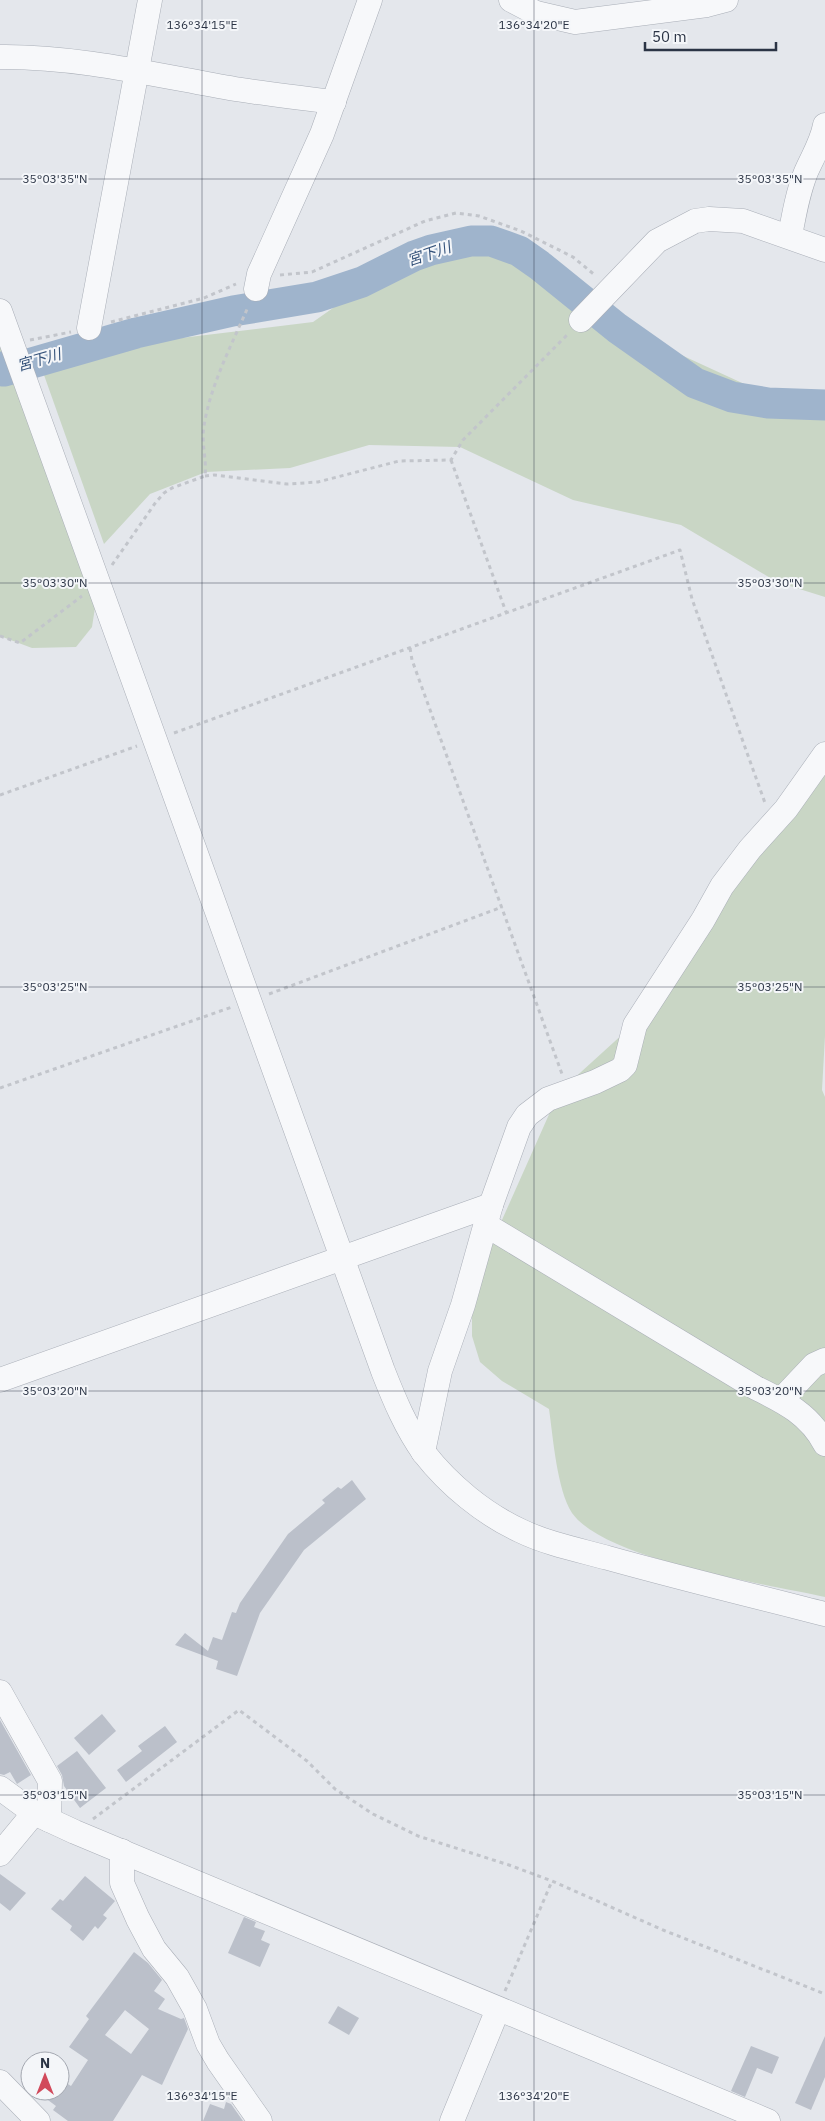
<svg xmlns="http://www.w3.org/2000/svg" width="825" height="2121" font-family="'IBM Plex Sans','Noto Sans JP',sans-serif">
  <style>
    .green { fill: #c9d6c5 }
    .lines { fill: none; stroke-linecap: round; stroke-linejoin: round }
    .river { stroke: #9fb4cc; stroke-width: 31 }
    .building { fill: #bbc0ca; fill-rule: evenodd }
    .minor-casing { stroke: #a9aeb7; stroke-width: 25 }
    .path { stroke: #c2c5cb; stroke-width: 3; stroke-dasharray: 4 4; stroke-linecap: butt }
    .minor { stroke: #f7f8fa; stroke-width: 24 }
    .ticks { fill: none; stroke: #2b3445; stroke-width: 1; stroke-opacity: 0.45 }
    .labels { text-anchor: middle; stroke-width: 4; stroke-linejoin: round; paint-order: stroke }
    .water-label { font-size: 15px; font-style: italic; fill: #34527a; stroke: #f4f6f9 }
    .ticks-label { font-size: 12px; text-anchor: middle; fill: #2b3445; stroke: #f4f6f9; stroke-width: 4; stroke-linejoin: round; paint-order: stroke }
  </style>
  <rect width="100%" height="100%" fill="#e4e7ec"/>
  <!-- green -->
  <g class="green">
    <polygon points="458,232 534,260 677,353 753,388 825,406 825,597 777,582 681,525 573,500 460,447 369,445 290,468 206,472 150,494 104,544 44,375 156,341 313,322 433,238"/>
    <polygon points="0,344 96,601 92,627 76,647 32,648 0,636"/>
    <path d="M 825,749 L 825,1036 L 822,1090 L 825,1097 L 825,1597 C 767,1584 605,1560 572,1513 C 557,1490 553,1437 549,1409 L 502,1381 L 480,1362 L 472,1336 L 472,1310 L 485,1258 L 559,1092 L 636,1022 Z"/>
  </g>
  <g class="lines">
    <!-- river -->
    <polyline class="river" points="0,367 4,371 136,333 233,311 317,297 362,282 414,256 431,250 471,241 491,241 519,251 539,265 617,328 695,383 732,397 768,403 825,405"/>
  </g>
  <!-- building -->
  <g class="building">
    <polygon points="352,1480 366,1499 304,1550 260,1613 237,1676 216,1669 218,1661 175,1645 185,1633 208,1651 213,1637 222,1640 232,1612 236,1613 240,1603 288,1534 325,1503 322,1500 338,1487 341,1489"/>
    <polygon points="102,1714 116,1731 89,1755 74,1738"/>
    <polygon points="0,1720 31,1775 17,1784 10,1772 4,1775 0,1774"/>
    <polygon points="165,1726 177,1742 126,1782 117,1770 142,1751 138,1746"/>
    <polygon points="77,1751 106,1788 80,1808 64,1786 62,1775 57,1766"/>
    <polygon points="0,1874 26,1893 10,1911 0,1903"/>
    <polygon points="85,1876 115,1901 103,1915 107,1918 98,1929 95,1926 83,1941 70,1930 72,1926 51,1909 60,1899 63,1901"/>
    <polygon points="244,1917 256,1922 254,1927 265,1931 261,1940 270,1944 260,1967 228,1953"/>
    <path d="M 134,1952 L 148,1963 L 162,1980 L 154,1991 L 165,1999 L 158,2009 L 181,2019 L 184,2018 L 188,2029 L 162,2085 L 142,2075 L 113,2121 L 68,2121 L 53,2110 L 56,2106 L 36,2091 L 60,2091 L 60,2079 L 71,2086 L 88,2060 L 69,2047 L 89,2019 L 86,2016 ZM 125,2010 L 149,2029 L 131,2054 L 105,2035 Z"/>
    <polygon points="338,2006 359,2018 349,2035 328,2023"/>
    <polygon points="825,2036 825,2077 811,2110 795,2103"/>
    <polygon points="751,2046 779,2057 772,2074 757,2068 745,2097 731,2091"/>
    <polygon points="226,2102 231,2104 243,2121 203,2121 210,2104 224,2109"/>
  </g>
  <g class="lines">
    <!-- minor casing -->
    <g class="minor-casing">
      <g id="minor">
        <polyline points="511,0 536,13 575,22 707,5 726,0"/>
        <path d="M 0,57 C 78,56 159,76 235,89 C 268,94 301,98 334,102"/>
        <path d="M 790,236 C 794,214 798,192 806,172 C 813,156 822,142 825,125"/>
        <polyline points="256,289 259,274 322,134 370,0"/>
        <path d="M 0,311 L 383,1371 C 394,1399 406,1428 424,1453 C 449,1485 484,1514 521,1531 C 548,1544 579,1550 608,1558 C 680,1578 753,1596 825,1614"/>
        <polyline points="581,320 657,241 695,221 709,219 743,221 825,250"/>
        <polyline points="89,328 150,0"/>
        <path d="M 486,1225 L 756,1388 C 785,1402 810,1415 825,1444"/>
        <polyline points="0,1380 491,1205"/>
        <polyline points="781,1400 814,1365 825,1360"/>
        <polyline points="423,1452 440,1371 463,1305 491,1205 519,1127 527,1115 548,1099 595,1082 620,1070 625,1065 635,1025 703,920 722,886 750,849 786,809 825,754"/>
        <polyline points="0,1692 50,1781 49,1820"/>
        <polyline points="0,1788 34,1813 75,1832 768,2121"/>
        <polyline points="122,1851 122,1883 138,1919 154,1949 177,1977 195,2009 208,2044 218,2061 260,2121"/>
        <polyline points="0,1854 34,1813"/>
        <polyline points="0,2082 38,2121"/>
        <polyline points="452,2121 498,2009"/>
      </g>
    </g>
    <!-- path -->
    <g class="path">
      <polyline points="280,275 312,272 425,221 456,213 479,216 521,231 573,257 596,276"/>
      <polyline points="111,322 204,298 236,284"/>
      <polyline points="30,340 71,332"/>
      <polyline points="451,460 506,612"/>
      <polyline points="205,476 214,475 287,484 318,482 399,461 451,460 463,440 568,334"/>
      <path d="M 112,565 L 156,502 L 164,493 L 172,488 L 205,476 C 207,460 201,443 204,426 C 210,386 232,344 248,307"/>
      <polyline points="0,636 20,643 82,596"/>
      <polyline points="410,648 412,660 562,1074"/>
      <polyline points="174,733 680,550 692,599 765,803"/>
      <polyline points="0,795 137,746"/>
      <polyline points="269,994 502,907"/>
      <polyline points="0,1088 232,1007"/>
      <polyline points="93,1819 239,1710 307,1761 335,1789 373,1814 418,1836 509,1865 552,1881 663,1930 825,1994"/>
      <polyline points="505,1991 552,1881"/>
    </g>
    <!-- minor -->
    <use href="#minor" class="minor"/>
  </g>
  <!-- ticks -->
  <path class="ticks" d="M 202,0 L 202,2121M 534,0 L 534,2121M 0,179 L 825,179M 0,583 L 825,583M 0,987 L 825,987M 0,1391 L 825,1391M 0,1795 L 825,1795"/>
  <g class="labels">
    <!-- water labels -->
    <g class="water-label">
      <text transform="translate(429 254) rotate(-19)" y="5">宮下川</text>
      <text transform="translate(39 360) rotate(-16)" y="5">宮下川</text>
    </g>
  </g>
  <g class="ticks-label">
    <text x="202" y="29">136°34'15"E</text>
    <text x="534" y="29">136°34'20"E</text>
    <text x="55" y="183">35°03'35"N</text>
    <text x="770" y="183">35°03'35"N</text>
    <text x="55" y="587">35°03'30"N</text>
    <text x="770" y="587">35°03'30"N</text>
    <text x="55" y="991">35°03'25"N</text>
    <text x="770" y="991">35°03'25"N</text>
    <text x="55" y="1395">35°03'20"N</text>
    <text x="770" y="1395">35°03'20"N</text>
    <text x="55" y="1799">35°03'15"N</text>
    <text x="770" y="1799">35°03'15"N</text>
    <text x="202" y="2100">136°34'15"E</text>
    <text x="534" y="2100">136°34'20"E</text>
  </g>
  <!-- north arrow -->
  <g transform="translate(45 2076)"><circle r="24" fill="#f4f6f9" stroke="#a4a8b1"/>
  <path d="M0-4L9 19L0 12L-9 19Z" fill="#d1495b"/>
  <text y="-8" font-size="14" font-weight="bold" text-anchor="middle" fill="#2b3445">N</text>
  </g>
  <!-- scale -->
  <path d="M645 42v8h131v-8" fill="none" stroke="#2b3445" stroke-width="2.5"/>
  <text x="652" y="42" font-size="15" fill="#2b3445" stroke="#f4f6f9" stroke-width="4" paint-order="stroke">50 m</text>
</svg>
